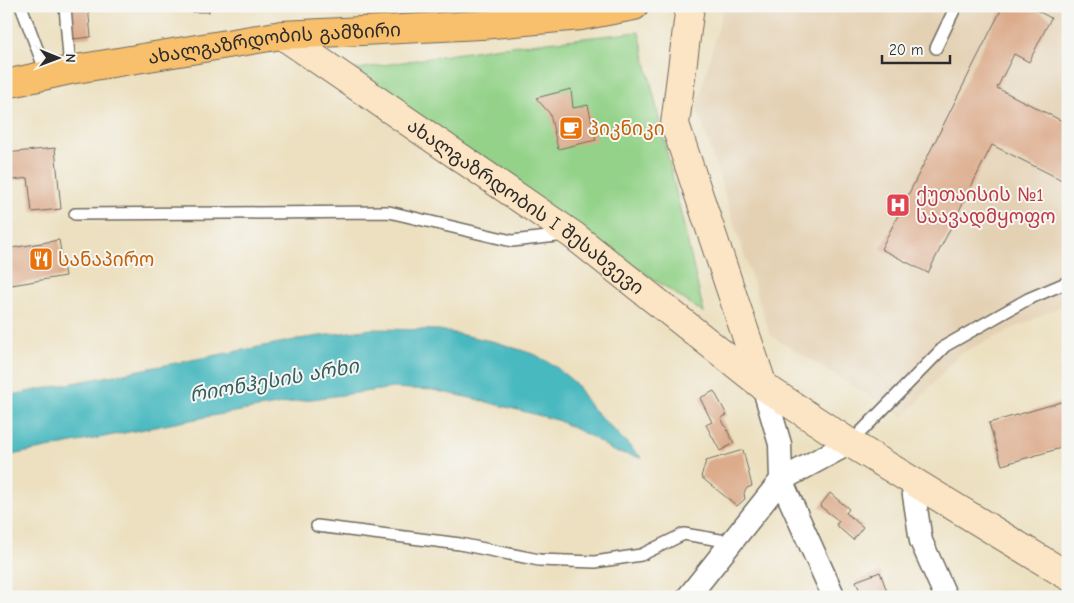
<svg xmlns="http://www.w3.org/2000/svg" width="1074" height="603" font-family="'Comic Neue','Noto Sans Georgian',sans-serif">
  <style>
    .built { fill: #e4d1b4 }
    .green { fill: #93d288; stroke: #5f7e5a }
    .water { fill: #4ab9c0; stroke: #3a7276 }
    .building { fill: #dcab8b }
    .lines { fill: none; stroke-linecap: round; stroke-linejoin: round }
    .lane-casing { stroke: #6f6a5f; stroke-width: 14 }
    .street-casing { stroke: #6f6a5f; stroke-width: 25 }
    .secondary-casing { stroke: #6f6a5f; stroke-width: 30 }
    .primary-casing { stroke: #6f6a5f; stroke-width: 30 }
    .lane { stroke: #fff; stroke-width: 11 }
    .street { stroke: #fff; stroke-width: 22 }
    .secondary { stroke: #fce5c4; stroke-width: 28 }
    .primary { stroke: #f8bf6c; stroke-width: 28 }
    .labels { text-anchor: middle; stroke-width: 4; stroke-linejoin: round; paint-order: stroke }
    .street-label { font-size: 19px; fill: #2b2b2b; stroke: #f6f6f2 }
    .food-label { font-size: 19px; fill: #c56008; stroke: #f6f6f2; text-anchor: start }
    .health-label { font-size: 19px; fill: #be3a42; stroke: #f6f6f2; text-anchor: start }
    .water-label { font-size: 20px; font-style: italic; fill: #365d5f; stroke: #f6f6f2 }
  </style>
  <rect width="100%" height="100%" fill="#f6f6f2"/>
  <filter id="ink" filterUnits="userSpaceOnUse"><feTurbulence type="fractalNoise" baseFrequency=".02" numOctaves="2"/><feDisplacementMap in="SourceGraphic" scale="10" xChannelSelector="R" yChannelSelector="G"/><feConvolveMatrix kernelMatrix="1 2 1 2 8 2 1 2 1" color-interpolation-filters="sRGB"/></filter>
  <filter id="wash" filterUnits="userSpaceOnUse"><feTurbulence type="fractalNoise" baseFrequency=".0096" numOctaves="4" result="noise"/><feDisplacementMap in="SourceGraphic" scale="20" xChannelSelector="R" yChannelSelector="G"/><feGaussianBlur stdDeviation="1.12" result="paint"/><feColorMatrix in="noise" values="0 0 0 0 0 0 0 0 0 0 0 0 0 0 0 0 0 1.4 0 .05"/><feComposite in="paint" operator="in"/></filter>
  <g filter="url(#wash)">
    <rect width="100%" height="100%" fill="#ece0c0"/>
    <!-- built -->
    <polygon class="built" points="724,6 1068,6 1068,303 959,354 904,417 770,335 697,107"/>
    <!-- green -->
    <polygon class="green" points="639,32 704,313 345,71 493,48"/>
    <!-- water -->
    <polygon class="water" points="372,329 439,330 496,342 536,355 556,367 575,383 591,407 642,458 613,451 592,437 557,420 475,399 433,390 393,388 312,399 211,416 6,456 6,396 305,338"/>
    <g id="blocks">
      <!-- building -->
      <g class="building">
        <polygon points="69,6 88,6 91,37 73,39"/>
        <rect x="193" y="6" width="16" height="6"/>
        <polygon points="1003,6 1038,6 1036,10 1051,18 1029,62 1014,54 997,88 1068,124 1068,183 992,145 928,273 881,249"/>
        <polygon points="571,89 573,108 588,105 596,140 558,149 550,114 536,98"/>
        <polygon points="55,148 61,209 32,212 28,178 6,181 6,153"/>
        <polygon points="59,240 65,276 6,286 6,249"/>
        <polygon points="714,391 727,415 721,418 734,443 720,451 706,425 712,422 700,398"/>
        <polygon points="1068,400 1068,446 1002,465 989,423"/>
        <polygon points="743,450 752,486 747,488 744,493 745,499 737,506 701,477 706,461"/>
        <polygon points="830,493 849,509 846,513 863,527 853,540 836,525 839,521 820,506"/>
        <polygon points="880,572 889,597 862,597 856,581"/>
      </g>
    </g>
  </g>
  <g filter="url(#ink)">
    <use href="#blocks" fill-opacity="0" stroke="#6f6a5f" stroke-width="1"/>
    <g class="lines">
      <!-- lane casing -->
      <g class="lane-casing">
        <g id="lane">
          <polyline points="21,6 47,75"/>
          <polyline points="65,6 70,70"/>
          <polyline points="936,48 956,6"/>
          <polyline points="75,214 389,212 512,241 566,235"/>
          <polyline points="850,443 945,346 1028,299 1068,282"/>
          <polyline points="317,526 460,544 539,560 595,562 641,555 684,534 732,542"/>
        </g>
      </g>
      <!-- street casing -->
      <g class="street-casing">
        <g id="street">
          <polyline points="912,482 921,541 946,597"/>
          <polyline points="688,597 781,480 780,444 763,386"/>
          <polyline points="834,597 781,480 850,443"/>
        </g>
      </g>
      <!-- secondary casing -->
      <g class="secondary-casing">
        <g id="secondary">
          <polyline points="690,6 675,124 763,386"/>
          <path id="s1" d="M 282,35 L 573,235 L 763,386 L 850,443 L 1068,576"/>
        </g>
      </g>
      <!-- primary casing -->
      <g class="primary-casing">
        <g id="primary">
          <path id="s2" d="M 6,84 L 70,70 L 282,35 L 481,25 L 581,16 L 634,6"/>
        </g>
      </g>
      <!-- lane -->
      <use href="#lane" class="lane"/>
      <!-- street -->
      <use href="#street" class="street"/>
      <!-- secondary -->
      <use href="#secondary" class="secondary"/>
      <!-- primary -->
      <use href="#primary" class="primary"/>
    </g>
  </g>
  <!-- icons -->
  <defs>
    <g id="cafe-square" transform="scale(1.25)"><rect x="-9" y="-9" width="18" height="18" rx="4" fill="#e8710a" stroke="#f6f6f2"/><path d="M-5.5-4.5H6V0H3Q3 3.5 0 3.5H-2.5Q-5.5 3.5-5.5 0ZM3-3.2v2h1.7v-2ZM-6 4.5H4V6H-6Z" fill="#fff"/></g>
    <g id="hospital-square" transform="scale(1.25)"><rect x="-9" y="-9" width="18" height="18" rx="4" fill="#e0444e" stroke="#f6f6f2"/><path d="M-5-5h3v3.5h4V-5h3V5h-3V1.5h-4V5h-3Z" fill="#fff"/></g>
    <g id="restaurant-square" transform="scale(1.25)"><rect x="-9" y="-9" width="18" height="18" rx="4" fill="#e8710a" stroke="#f6f6f2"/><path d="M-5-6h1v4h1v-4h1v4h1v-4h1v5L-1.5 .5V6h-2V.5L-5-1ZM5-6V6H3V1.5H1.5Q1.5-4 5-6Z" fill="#fff"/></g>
  </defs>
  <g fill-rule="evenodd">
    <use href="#cafe-square" x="571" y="128"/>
    <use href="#hospital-square" x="898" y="205"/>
    <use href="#restaurant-square" x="41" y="259"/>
  </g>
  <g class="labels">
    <!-- street labels -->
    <g class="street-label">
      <text dy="7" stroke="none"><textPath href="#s2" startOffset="272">ახალგაზრდობის გამზირი</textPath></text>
      <text dy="7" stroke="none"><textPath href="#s1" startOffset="298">ახალგაზრდობის I შესახვევი</textPath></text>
    </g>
    <!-- food labels -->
    <g class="food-label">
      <text x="588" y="135">პიკნიკი</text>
      <text x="58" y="266">სანაპირო</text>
    </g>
    <!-- health labels -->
    <g class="health-label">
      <text x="916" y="201">ქუთაისის №1<tspan x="916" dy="22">საავადმყოფო</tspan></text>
    </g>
    <!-- water labels -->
    <g class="water-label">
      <text transform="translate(274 380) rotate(-10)" y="7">რიონჰესის არხი</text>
    </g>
  </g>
  <!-- margin -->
  <rect width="1074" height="603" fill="none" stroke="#f6f6f2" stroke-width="25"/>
  <!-- north arrow -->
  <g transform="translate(58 58) rotate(91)" stroke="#f6f6f2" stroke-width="4" paint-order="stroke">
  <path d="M0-4L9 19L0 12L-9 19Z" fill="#2b2b2b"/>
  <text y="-8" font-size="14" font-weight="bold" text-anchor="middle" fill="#2b2b2b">N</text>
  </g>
  <!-- scale -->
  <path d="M882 55v8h68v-8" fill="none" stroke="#2b2b2b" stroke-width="2.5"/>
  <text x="889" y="55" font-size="15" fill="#2b2b2b" stroke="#f6f6f2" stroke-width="4" paint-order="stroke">20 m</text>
</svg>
